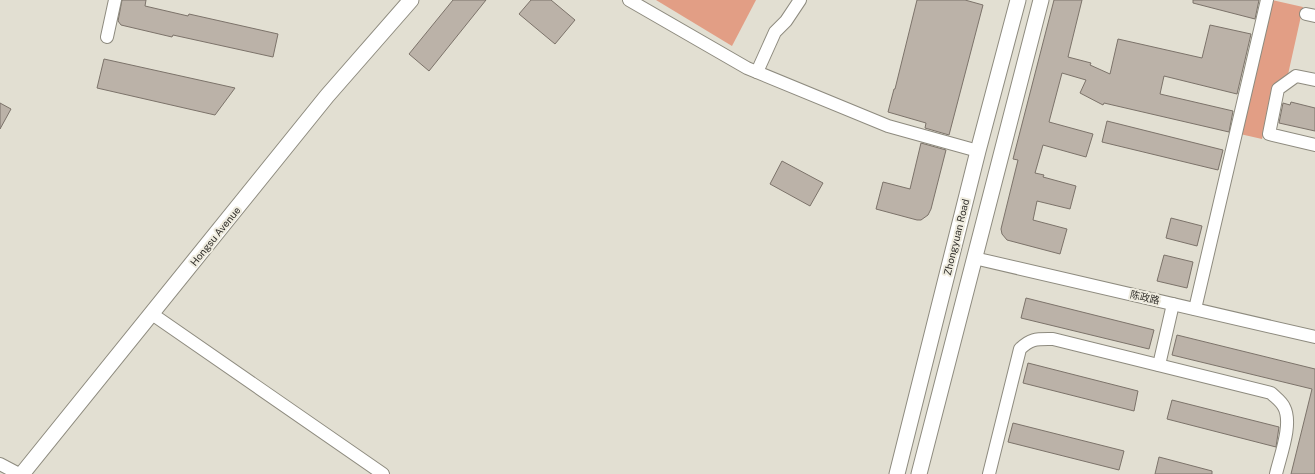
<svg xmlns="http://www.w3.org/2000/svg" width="1315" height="474" font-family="'Public Sans','Noto Sans SC',sans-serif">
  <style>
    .green { fill: #e29e85 }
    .building { fill: #bbb2a8; stroke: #7c736a }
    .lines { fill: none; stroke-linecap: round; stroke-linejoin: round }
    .minor-casing { stroke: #8e8b7f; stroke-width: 14 }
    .major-casing { stroke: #8e8b7f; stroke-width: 17 }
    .minor { stroke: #fff; stroke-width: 12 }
    .major { stroke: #fff; stroke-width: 15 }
    .labels { text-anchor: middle; stroke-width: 4; stroke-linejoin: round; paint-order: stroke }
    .street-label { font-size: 10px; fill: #302e2a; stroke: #efecdf }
  </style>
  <rect width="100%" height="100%" fill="#e2dfd2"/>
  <!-- green -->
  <g class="green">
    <polygon points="656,0 756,0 732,46"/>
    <polygon points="1272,0 1303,7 1287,79 1274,86 1262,139 1240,134"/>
  </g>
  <!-- building -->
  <g class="building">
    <polygon points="122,0 146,0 145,6 188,16 189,14 278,34 273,57 173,35 172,37 121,25 118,21"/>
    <polygon points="453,0 486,0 429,71 409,54"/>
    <polygon points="531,0 551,0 575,20 555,44 519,14"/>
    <polygon points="917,0 965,0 983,5 949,135 925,128 926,123 888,112 894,89 895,89"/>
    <polygon points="1054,0 1082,0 1068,57 1091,63 1090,65 1110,74 1118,39 1202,58 1210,25 1251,34 1237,94 1164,76 1160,94 1233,111 1229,132 1104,103 1103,105 1080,93 1086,80 1062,73 1049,122 1093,134 1086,157 1043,145 1035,173 1044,175 1043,177 1076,186 1070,209 1037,201 1033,220 1067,229 1060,254 1007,240 1002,234 1001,229 1018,160 1013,159"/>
    <polygon points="1193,0 1259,0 1255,19 1193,3"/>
    <polygon points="104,59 199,80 235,88 215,115 97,88"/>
    <polygon points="1291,102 1315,108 1315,131 1279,123 1283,103 1290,105"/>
    <polygon points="0,103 11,109 0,129"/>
    <polygon points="1107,121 1223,150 1218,170 1102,142"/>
    <polygon points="921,143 946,150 931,209 928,215 921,220 917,220 876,209 883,182 910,189"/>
    <polygon points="782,161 823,183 810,206 770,184"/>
    <polygon points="1171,218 1202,226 1197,246 1166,238"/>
    <polygon points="1164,255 1193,262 1187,288 1157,281"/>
    <polygon points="1026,298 1154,330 1149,349 1021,318"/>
    <polygon points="1177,335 1315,369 1315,474 1291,474 1312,389 1172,355"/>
    <polygon points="1028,363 1138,391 1134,411 1023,383"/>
    <polygon points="1172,400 1279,427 1276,447 1167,419"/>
    <polygon points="1013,423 1124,451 1119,470 1008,442"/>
    <polygon points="1159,457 1212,471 1212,474 1155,474"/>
  </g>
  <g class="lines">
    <!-- minor casing -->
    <g class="minor-casing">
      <g id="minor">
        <polyline points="629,0 747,68 888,126 978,151"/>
        <polyline points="1306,14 1315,16"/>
        <polyline points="107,37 115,0"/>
        <polyline points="757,72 775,32 786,21 800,0"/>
        <polyline points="1315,80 1296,76 1278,89 1269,134 1315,145"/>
        <polyline points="974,258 1315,337"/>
        <polyline points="1195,309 1267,0"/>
        <polyline points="152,314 383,474"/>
        <polyline points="1159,365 1173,304"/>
        <polyline points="0,464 19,474"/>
        <path d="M 989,474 L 1020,349 C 1031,338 1037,339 1053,339 L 1271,393 C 1276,398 1281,401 1284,407 C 1293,424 1280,456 1276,474"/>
      </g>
    </g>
    <!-- major casing -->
    <g class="major-casing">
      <g id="major">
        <polyline points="22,474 327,96 411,0"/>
        <polyline points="897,474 978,151 1018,0"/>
        <polyline points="919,474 1041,0"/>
      </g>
    </g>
    <!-- minor -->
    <use href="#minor" class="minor"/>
    <!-- major -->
    <use href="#major" class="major"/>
  </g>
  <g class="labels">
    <!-- street labels -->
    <g class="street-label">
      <text transform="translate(215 236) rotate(-51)" y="4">Hongsu Avenue</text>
      <text transform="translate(956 237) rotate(-76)" y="4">Zhongyuan Road</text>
      <text transform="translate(1145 297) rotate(13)" y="4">陈政路</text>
    </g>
  </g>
</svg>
